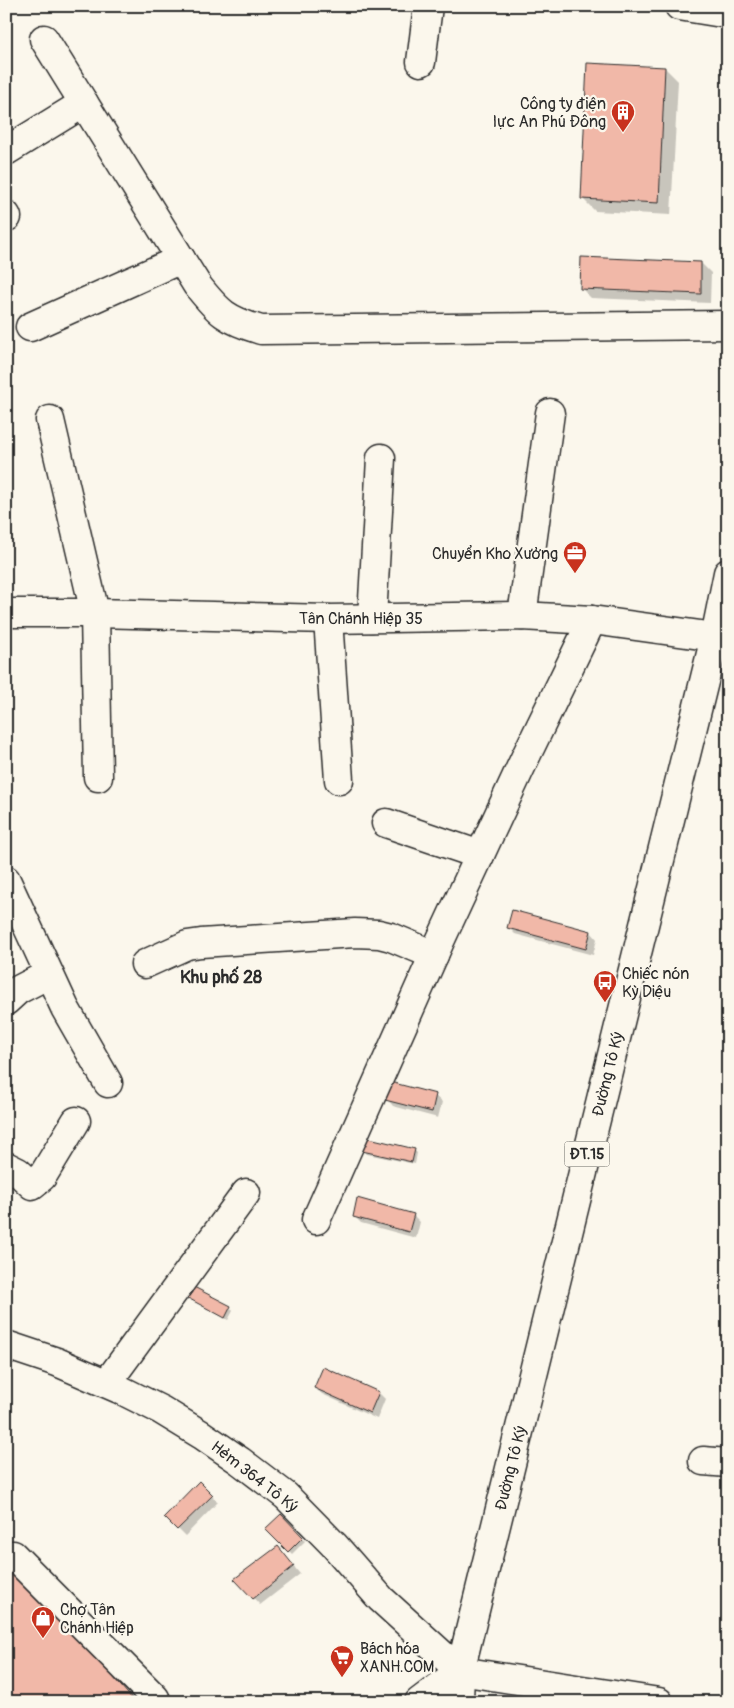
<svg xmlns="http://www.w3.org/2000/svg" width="734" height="1708" font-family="Pangolin,sans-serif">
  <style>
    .shadow { fill: #0003 }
    .building { fill: #f1b8a8; stroke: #2b2b2b }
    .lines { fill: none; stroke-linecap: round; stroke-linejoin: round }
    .minor-casing { stroke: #2b2b2b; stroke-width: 31 }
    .major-casing { stroke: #2b2b2b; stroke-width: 31 }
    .minor { stroke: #fbf7ec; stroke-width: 28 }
    .major { stroke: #fbf7ec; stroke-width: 28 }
    .labels { text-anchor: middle; stroke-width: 4.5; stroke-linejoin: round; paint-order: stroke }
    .shield { fill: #fbf7ec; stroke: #696865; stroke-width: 1 }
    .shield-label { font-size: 15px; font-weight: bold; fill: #2b2b2b }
    .poi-label { font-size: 16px; fill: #2b2b2b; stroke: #fbf7ec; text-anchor: start }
    .street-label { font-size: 16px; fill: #2b2b2b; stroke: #fbf7ec }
    .neighbourhood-label { font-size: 18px; font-weight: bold; fill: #2b2b2b; stroke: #fbf7ec }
  </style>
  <rect width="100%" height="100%" fill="#fbf7ec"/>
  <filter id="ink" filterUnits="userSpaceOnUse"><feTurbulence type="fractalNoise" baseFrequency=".02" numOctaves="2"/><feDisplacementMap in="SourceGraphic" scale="10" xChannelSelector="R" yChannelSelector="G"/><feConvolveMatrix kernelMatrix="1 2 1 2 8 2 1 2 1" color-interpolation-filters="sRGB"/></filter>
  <g filter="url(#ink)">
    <!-- shadow -->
    <g class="shadow">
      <polygon points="665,68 678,81 671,215 595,211 582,198"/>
      <polygon points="701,263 711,273 710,303 591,298 581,288"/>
      <polygon points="509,928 591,932 597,939 593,955 515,934"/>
      <polygon points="435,1096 442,1102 438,1118 393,1106 387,1099"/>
      <polygon points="364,1150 414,1150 417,1153 415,1164 367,1154"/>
      <polygon points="413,1215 420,1222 416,1238 361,1223 354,1216"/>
      <polygon points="188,1297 230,1307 233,1311 228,1320"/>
      <polygon points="315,1388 379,1393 385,1399 377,1419 322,1394"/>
      <polygon points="199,1483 218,1502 185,1536 166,1517"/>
      <polygon points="281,1516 305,1541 292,1554 267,1529"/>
      <polygon points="284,1555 300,1574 260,1605 236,1579"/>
    </g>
    <!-- building -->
    <g class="building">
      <polygon points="587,63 665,67 659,203 581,199"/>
      <polygon points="581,257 701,262 701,294 580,289"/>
      <polygon points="512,910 591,931 586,949 507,928"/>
      <polygon points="390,1082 436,1094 432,1112 385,1100"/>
      <polygon points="365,1137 415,1149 412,1162 362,1151"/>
      <polygon points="357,1198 414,1214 409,1232 353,1217"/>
      <polygon points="192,1286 231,1306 225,1318 186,1297"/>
      <polygon points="323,1367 379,1392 370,1413 314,1388"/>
      <polygon points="199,1481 213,1495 177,1530 164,1517"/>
      <polygon points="281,1514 303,1537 288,1552 265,1529"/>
      <polygon points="278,1546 294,1566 253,1599 234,1579"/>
      <polygon points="16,1566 135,1702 6,1702 6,1576"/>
    </g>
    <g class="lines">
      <!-- minor casing -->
      <g class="minor-casing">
        <g id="minor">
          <polyline points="679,6 728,14"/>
          <path d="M 44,39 L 197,285 C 219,313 227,320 261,330 L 728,325"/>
          <polyline points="421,62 428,6"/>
          <polyline points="6,151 84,103"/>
          <polyline points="6,215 7,217"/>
          <polyline points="30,327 181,259"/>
          <polyline points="50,420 95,613 98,777"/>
          <polyline points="6,613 95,613 328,619 522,616 592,620 715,637"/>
          <polyline points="522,616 550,413"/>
          <polyline points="372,618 381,458"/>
          <polyline points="328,619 339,780"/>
          <polyline points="386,823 480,855"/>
          <polyline points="6,880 65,1008 108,1083"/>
          <polyline points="145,964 187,945 201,943 355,933 379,934 391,937 434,955"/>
          <polyline points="6,1001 18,990 49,974"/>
          <polyline points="6,1166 18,1172 32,1185 42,1177 76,1121"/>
          <polyline points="316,1220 441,939 526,756 592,620"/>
          <polyline points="6,1345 57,1362 119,1389 161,1410 202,1435 240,1461 286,1496 334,1545 381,1599 460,1671"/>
          <polyline points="107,1383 246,1193"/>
          <polyline points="703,1461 728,1463"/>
          <polyline points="6,1555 13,1555 155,1698 157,1702"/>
          <polyline points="460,1671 659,1702"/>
          <polyline points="459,1702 460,1671"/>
        </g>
      </g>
      <!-- major casing -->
      <g class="major-casing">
        <polyline id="major" points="419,1702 460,1671 715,637 728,573"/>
      </g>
      <!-- minor -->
      <use href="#minor" class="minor"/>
      <!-- major -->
      <use href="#major" class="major"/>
    </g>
  </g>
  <!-- icons -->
  <defs>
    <g id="building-pin" transform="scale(1.25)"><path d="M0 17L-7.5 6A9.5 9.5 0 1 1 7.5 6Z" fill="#c8321e" stroke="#fbf7ec"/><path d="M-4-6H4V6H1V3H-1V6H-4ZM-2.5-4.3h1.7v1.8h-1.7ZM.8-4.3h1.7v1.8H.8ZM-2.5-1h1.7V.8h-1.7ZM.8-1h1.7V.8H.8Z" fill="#fff"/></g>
    <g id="office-pin" transform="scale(1.25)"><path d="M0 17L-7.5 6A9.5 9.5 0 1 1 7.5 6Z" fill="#c8321e" stroke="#fbf7ec"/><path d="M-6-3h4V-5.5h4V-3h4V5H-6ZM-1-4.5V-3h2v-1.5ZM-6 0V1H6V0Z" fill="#fff"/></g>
    <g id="bus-pin" transform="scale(1.25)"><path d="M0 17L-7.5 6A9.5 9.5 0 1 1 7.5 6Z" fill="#c8321e" stroke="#fbf7ec"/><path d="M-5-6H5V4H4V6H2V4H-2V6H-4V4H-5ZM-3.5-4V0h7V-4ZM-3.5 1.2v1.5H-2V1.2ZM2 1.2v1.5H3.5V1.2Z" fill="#fff"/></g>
    <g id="shop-pin" transform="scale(1.25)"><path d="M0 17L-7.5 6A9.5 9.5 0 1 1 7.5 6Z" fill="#c8321e" stroke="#fbf7ec"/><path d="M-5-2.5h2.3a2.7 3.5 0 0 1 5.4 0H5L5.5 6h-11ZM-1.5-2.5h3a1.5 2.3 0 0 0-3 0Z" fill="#fff"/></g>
    <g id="supermarket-pin" transform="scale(1.25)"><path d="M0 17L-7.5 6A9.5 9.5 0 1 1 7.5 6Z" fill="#c8321e" stroke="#fbf7ec"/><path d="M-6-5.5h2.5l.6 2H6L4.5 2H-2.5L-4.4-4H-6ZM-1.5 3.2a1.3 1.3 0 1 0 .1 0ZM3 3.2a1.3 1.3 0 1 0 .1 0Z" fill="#fff"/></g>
  </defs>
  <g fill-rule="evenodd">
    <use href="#building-pin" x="623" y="112"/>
    <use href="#office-pin" x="575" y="553"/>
    <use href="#bus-pin" x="605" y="982"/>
    <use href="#shop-pin" x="43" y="1618"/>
    <use href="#supermarket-pin" x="342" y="1657"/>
  </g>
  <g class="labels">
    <!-- shield labels -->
    <rect class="shield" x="564.5" y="1141.5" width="45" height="25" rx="4"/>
    <g class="shield-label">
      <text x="587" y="1159">ĐT.15</text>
    </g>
    <!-- poi labels -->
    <g class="poi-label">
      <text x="606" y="109" text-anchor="end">Công ty điện<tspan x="606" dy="18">lực An Phú Đông</tspan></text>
      <text x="558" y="559" text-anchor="end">Chuyển Kho Xưởng</text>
      <text x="622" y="979">Chiếc nón<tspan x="622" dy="18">Kỳ Diệu</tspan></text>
      <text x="60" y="1615">Chợ Tân<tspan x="60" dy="18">Chánh Hiệp</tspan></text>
      <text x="360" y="1654">Bách hóa<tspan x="360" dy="18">XANH.COM</tspan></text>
    </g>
    <!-- street labels -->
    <g class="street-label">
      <text x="361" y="624">Tân Chánh Hiệp 35</text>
      <text transform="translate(607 1074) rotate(-76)" y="6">Đường Tô Ký</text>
      <text transform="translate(510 1468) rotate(-76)" y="6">Đường Tô Ký</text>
      <text transform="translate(255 1476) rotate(38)" y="6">Hẻm 364 Tô Ký</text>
    </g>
    <!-- neighbourhood labels -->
    <g class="neighbourhood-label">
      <text x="221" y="983">Khu phố 28</text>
    </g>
  </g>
  <!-- margin -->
  <rect width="734" height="1708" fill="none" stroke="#fbf7ec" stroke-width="25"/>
  <rect x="12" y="12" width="709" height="1683" fill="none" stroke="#2b2b2b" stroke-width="2" filter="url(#ink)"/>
</svg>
